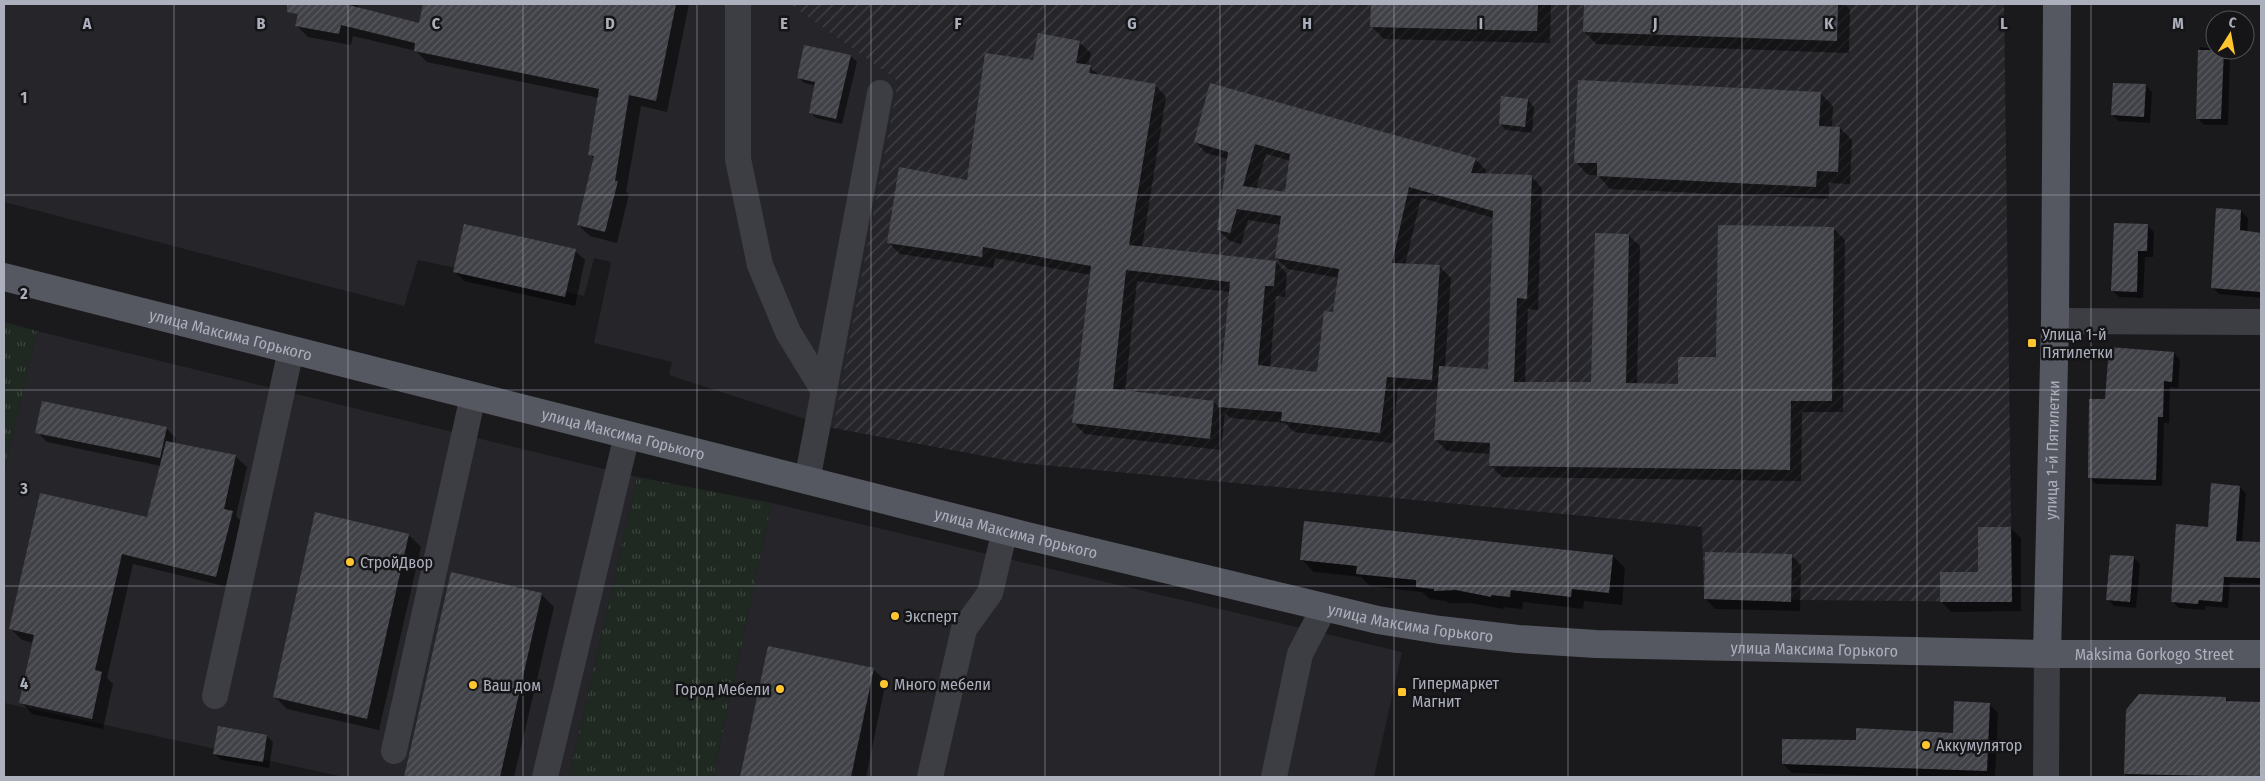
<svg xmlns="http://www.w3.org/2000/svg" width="2265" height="781" font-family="'Fira Sans Condensed',sans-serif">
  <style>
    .built { fill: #26262a }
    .industrial { fill: url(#industrial-furrows) }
    .grass { fill: url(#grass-tufts) }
    .shadow { fill: #0007; fill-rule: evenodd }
    .building { fill: url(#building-hatch); fill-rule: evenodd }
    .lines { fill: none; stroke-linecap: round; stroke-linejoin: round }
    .minor { stroke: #3d3d44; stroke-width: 26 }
    .major { stroke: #565861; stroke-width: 28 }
    .grid { fill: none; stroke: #acb0bd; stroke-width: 1; stroke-opacity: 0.55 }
    .poi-dot { fill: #ffc630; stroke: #151518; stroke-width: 2 }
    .labels { text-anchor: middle; stroke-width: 5; stroke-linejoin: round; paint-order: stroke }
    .street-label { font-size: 16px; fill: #acb0bd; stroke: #151518 }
    .poi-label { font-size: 16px; fill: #acb0bd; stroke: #151518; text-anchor: start }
    .grid-label { font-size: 16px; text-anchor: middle; font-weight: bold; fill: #acb0bd; stroke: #151518; stroke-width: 5; stroke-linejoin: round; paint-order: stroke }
  </style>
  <defs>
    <pattern id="industrial-furrows" width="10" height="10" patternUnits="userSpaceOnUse" patternTransform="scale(1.25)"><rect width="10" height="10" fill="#26262a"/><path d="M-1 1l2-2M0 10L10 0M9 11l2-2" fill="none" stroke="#434347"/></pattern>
    <pattern id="grass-tufts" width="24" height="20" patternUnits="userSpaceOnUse" patternTransform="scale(1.25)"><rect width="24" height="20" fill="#1f2821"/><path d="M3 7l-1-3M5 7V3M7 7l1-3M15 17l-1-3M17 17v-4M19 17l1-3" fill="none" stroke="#3d453f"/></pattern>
    <pattern id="building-hatch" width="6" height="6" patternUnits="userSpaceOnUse" patternTransform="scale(1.25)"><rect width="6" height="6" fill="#414247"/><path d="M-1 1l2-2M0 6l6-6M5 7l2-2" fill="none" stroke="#5a5b60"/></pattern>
  </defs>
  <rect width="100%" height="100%" fill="#1a1a1d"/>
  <!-- built -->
  <g class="built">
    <polygon points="4,4 790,4 898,81 833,428 669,375 672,362 594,343 611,262 594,258 584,296 418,260 404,306 4,202"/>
    <polygon points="37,331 637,477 569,777 344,777 4,703 4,473"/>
    <polygon points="772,503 1402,652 1374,777 713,777"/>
  </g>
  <!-- industrial -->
  <polygon class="industrial" points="790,4 2004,4 2012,602 1704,599 1702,527 1022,463 833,428 898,81"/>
  <!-- grass -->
  <g class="grass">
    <polygon points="4,322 37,331 4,473"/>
    <polygon points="637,477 772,503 713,777 569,777"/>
  </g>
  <!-- shadow -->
  <g class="shadow">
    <polygon points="301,4 359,4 358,9 420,25 425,4 689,4 667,112 641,106 626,192 629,194 617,243 590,236 578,225 595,159 590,155 599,98 427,62 416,51 353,36 351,45 308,37 297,26"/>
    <polygon points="1372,4 1551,4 1550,43 1384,39 1371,26"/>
    <polygon points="1585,4 1845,4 1850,10 1849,53 1596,44 1584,31"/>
    <path d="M 1079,42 L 1091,53 L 1088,66 L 1100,76 L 1155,85 L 1166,97 L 1142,248 L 1276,262 L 1287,274 L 1285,297 L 1276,296 L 1270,368 L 1318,373 L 1334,314 L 1339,278 L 1288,269 L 1276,258 L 1281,225 L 1248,220 L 1241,244 L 1230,241 L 1218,230 L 1228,159 L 1206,153 L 1195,141 L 1211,85 L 1475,159 L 1486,170 L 1485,175 L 1531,176 L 1542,188 L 1538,310 L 1528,309 L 1525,383 L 1592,384 L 1628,235 L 1640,246 L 1637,384 L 1679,385 L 1718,358 L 1833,228 L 1845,240 L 1843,412 L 1802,412 L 1801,481 L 1502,477 L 1491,466 L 1491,454 L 1447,451 L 1435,439 L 1439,391 L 1398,388 L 1392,443 L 1294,432 L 1285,423 L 1231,418 L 1225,413 L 1221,450 L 1085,434 L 1074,423 L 1091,275 L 995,258 L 993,268 L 900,254 L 888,242 L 968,181 L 1034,62 ZM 1266,154 L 1291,161 L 1286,194 L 1256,189 ZM 1421,198 L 1494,218 L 1489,370 L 1445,367 L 1451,278 L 1439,266 L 1405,265 ZM 1137,281 L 1230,292 L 1219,408 L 1214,402 L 1125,392 Z"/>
    <polygon points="805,46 851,56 857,62 842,124 816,118 810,112 816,86 804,83 799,78"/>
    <polygon points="2200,47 2225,50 2230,55 2228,125 2204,125 2197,118"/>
    <polygon points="2145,85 2152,92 2150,123 2119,121 2112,115"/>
    <polygon points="1820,93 1833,106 1832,127 1840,128 1852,140 1850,184 1829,183 1829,199 1610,189 1598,175 1588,175 1576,162"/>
    <polygon points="1528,100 1534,107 1532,133 1506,130 1500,123"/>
    <polygon points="2241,211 2248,218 2247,232 2261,234 2261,298 2219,294 2213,288"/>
    <polygon points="2147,225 2154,232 2153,257 2145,257 2143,298 2119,297 2113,291"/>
    <polygon points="575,251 585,260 575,306 464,281 454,271"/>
    <polygon points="2174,353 2180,360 2178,388 2170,387 2169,423 2164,423 2162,486 2096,484 2089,477"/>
    <polygon points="166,428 176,438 175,444 235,456 247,467 236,516 243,524 228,587 133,564 107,678 113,684 103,729 32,714 21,702 34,643 22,640 11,629 148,519 161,466 47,442 37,432"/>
    <polygon points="2240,487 2246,494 2242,542 2261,543 2261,584 2230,583 2228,608 2205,606 2205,610 2179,608 2172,601 2209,528"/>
    <polygon points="2011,528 2021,538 2021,611 1951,612 1942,602 1980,574"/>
    <polygon points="409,535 421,547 379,730 287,709 274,696"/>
    <polygon points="1791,555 1801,565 1800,611 1715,609 1706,599"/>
    <polygon points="1613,556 1625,568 1622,605 1584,601 1583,609 1523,602 1522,609 1503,607 1503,609 1470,603 1448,603 1446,601 1430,599 1422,592 1370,586 1361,577 1314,572 1301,559"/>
    <polygon points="2133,557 2140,564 2136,608 2114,606 2107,599"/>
    <polygon points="452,574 541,594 554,607 514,777 405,777"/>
    <polygon points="769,647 873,669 886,681 866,777 742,777"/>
    <polygon points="2226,698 2230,702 2261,703 2261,777 2129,777 2125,774"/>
    <polygon points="1989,704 1998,713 1995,777 1919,777 1792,773 1783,764 1857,741 1954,734"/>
    <polygon points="267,736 273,742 269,768 221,760 215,754"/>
  </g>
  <!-- building -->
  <g class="building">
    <polygon points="287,4 345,4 419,23 423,4 676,4 656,101 629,95 615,181 618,181 605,232 577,225 594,156 588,155 599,89 414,51 415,43 341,25 339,34 295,26 298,14 287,12"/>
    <polygon points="1371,4 1538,4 1537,31 1370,27"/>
    <polygon points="1584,4 1838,4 1837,41 1583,32"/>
    <path d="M 1038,33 L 1080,41 L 1076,63 L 1091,65 L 1089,73 L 1156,84 L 1129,245 L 1276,261 L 1274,286 L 1265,286 L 1258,365 L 1317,372 L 1324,311 L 1333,312 L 1339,269 L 1275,258 L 1281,216 L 1237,209 L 1230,233 L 1217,230 L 1228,152 L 1194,142 L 1210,83 L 1476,158 L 1471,173 L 1532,175 L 1527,299 L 1517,298 L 1514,382 L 1591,382 L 1595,233 L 1629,234 L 1626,383 L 1678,384 L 1678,357 L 1716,357 L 1718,225 L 1834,227 L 1832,401 L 1791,401 L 1790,470 L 1489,466 L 1490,443 L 1434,440 L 1439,366 L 1488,369 L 1493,211 L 1409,187 L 1392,263 L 1440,265 L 1432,380 L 1387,377 L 1380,433 L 1281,421 L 1282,412 L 1218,407 L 1230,282 L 1126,270 L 1113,389 L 1214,401 L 1210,439 L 1072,423 L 1091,266 L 983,247 L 982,257 L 887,243 L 899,167 L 967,180 L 985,53 L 1033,60 ZM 1255,144 L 1290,154 L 1285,192 L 1243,186 Z"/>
    <polygon points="804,45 851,55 836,119 809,113 815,82 797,78"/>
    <polygon points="2198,50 2224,50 2221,119 2196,119"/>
    <polygon points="1578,80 1821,92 1819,126 1840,127 1838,172 1817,171 1816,187 1597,176 1597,163 1574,163"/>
    <polygon points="2113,83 2146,84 2144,117 2111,115"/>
    <polygon points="1501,96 1528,99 1525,127 1499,124"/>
    <polygon points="2216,208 2241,210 2240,230 2261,233 2261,292 2211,288"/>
    <polygon points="2114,223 2148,224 2147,251 2138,251 2137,292 2111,291"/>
    <polygon points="464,224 576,249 565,297 453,272"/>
    <polygon points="2109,347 2174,352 2172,382 2164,381 2163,417 2158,417 2156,480 2088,478 2089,399 2105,399"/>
    <polygon points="42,401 167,427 160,458 35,433"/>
    <polygon points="166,441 236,455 224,509 233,511 216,577 122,554 95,670 102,672 92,719 19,703 34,635 9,629 40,493 147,517"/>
    <polygon points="2211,483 2240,486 2236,541 2261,542 2261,578 2224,577 2222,602 2199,600 2198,604 2171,602 2176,524 2208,527"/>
    <polygon points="315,512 409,534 367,719 273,697"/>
    <polygon points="1304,521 1613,555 1609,593 1572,589 1571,597 1511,590 1510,597 1491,595 1491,597 1456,590 1434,591 1434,589 1416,587 1416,580 1356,574 1357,566 1300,560"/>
    <polygon points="1978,527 2011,527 2012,602 1940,602 1940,572 1978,572"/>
    <polygon points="1705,552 1792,554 1791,602 1704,599"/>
    <polygon points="2110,555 2134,556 2130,602 2106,600"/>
    <polygon points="451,572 542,593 500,777 404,777"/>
    <polygon points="768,646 874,668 851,777 740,777"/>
    <polygon points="2139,694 2226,697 2226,701 2261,702 2261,777 2124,774 2126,710"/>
    <polygon points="1954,701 1990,703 1987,771 1782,764 1782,739 1856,740 1856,728 1953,733"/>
    <polygon points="218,726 267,735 263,762 213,754"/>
  </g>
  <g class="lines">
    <!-- minor -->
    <g class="minor">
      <polyline points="738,4 738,159 760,265 788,332 824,391"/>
      <polyline points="2055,321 2261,322"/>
      <polyline points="807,481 880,93"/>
      <polyline points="215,696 291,350"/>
      <polyline points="394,751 473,396"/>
      <polyline points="545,777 627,435"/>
      <polyline points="930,777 964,629 990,593 1005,530"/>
      <polyline points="1274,777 1300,654 1324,608"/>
      <polyline points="2046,777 2047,654"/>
    </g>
    <!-- major -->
    <g class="major">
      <path id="s1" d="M 4,277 L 1027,536 L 1378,620 L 1440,630 L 1518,639 L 1596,644 L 2047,654 L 2261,654"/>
      <path id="s2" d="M 2047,654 L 2055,321 L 2057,4"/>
    </g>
  </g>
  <!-- grid -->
  <path class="grid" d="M 174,4 L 174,777M 348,4 L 348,777M 523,4 L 523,777M 697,4 L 697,777M 871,4 L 871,777M 1045,4 L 1045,777M 1220,4 L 1220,777M 1394,4 L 1394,777M 1568,4 L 1568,777M 1742,4 L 1742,777M 1917,4 L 1917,777M 2091,4 L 2091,777M 4,195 L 2261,195M 4,390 L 2261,390M 4,586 L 2261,586"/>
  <!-- markers -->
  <g class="poi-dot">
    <rect x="2027" y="338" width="10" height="10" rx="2.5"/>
    <circle cx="350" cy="562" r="5"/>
    <circle cx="895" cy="616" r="5"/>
    <circle cx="884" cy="684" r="5"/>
    <circle cx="473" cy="685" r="5"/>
    <circle cx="780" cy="689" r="5"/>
    <rect x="1397" y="687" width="10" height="10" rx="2.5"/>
    <circle cx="1926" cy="745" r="5"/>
  </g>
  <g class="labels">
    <!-- street labels -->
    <g class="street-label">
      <text dy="6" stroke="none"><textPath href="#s1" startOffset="234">улица Максима Горького</textPath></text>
      <text dy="6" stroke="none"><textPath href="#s1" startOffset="639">улица Максима Горького</textPath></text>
      <text dy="6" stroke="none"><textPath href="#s2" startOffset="204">улица 1-й Пятилетки</textPath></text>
      <text dy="6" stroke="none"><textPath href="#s1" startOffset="1044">улица Максима Горького</textPath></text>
      <text dy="6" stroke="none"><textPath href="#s1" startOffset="1449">улица Максима Горького</textPath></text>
      <text dy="6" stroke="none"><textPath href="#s1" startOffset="1854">улица Максима Горького</textPath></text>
      <text dy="6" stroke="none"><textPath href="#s1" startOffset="2194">Maksima Gorkogo Street</textPath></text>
    </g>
    <!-- poi labels -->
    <g class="poi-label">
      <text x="2042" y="340">Улица 1-й<tspan x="2042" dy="18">Пятилетки</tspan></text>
      <text x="360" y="568">СтройДвор</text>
      <text x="905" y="622">Эксперт</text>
      <text x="1412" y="689">Гипермаркет<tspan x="1412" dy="18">Магнит</tspan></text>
      <text x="894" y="690">Много мебели</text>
      <text x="483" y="691">Ваш дом</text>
      <text x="770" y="695" text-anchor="end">Город Мебели</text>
      <text x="1936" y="751">Аккумулятор</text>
    </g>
  </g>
  <g class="grid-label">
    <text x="87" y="29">A</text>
    <text x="261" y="29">B</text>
    <text x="436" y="29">C</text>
    <text x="610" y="29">D</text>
    <text x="784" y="29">E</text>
    <text x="958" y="29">F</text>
    <text x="1132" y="29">G</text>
    <text x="1307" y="29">H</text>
    <text x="1481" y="29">I</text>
    <text x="1655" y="29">J</text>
    <text x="1829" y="29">K</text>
    <text x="2004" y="29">L</text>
    <text x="2178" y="29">M</text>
    <text x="24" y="103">1</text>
    <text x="24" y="299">2</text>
    <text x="24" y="494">3</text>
    <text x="24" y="689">4</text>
  </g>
  <!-- border -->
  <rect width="2265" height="781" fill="none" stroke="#acb0bd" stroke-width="10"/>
  <!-- north arrow -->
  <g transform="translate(2230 35) rotate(11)"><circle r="24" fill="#151518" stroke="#51535a"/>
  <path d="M0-4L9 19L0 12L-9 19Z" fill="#ffc630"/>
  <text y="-8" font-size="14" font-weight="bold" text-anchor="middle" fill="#acb0bd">С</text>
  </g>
</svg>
